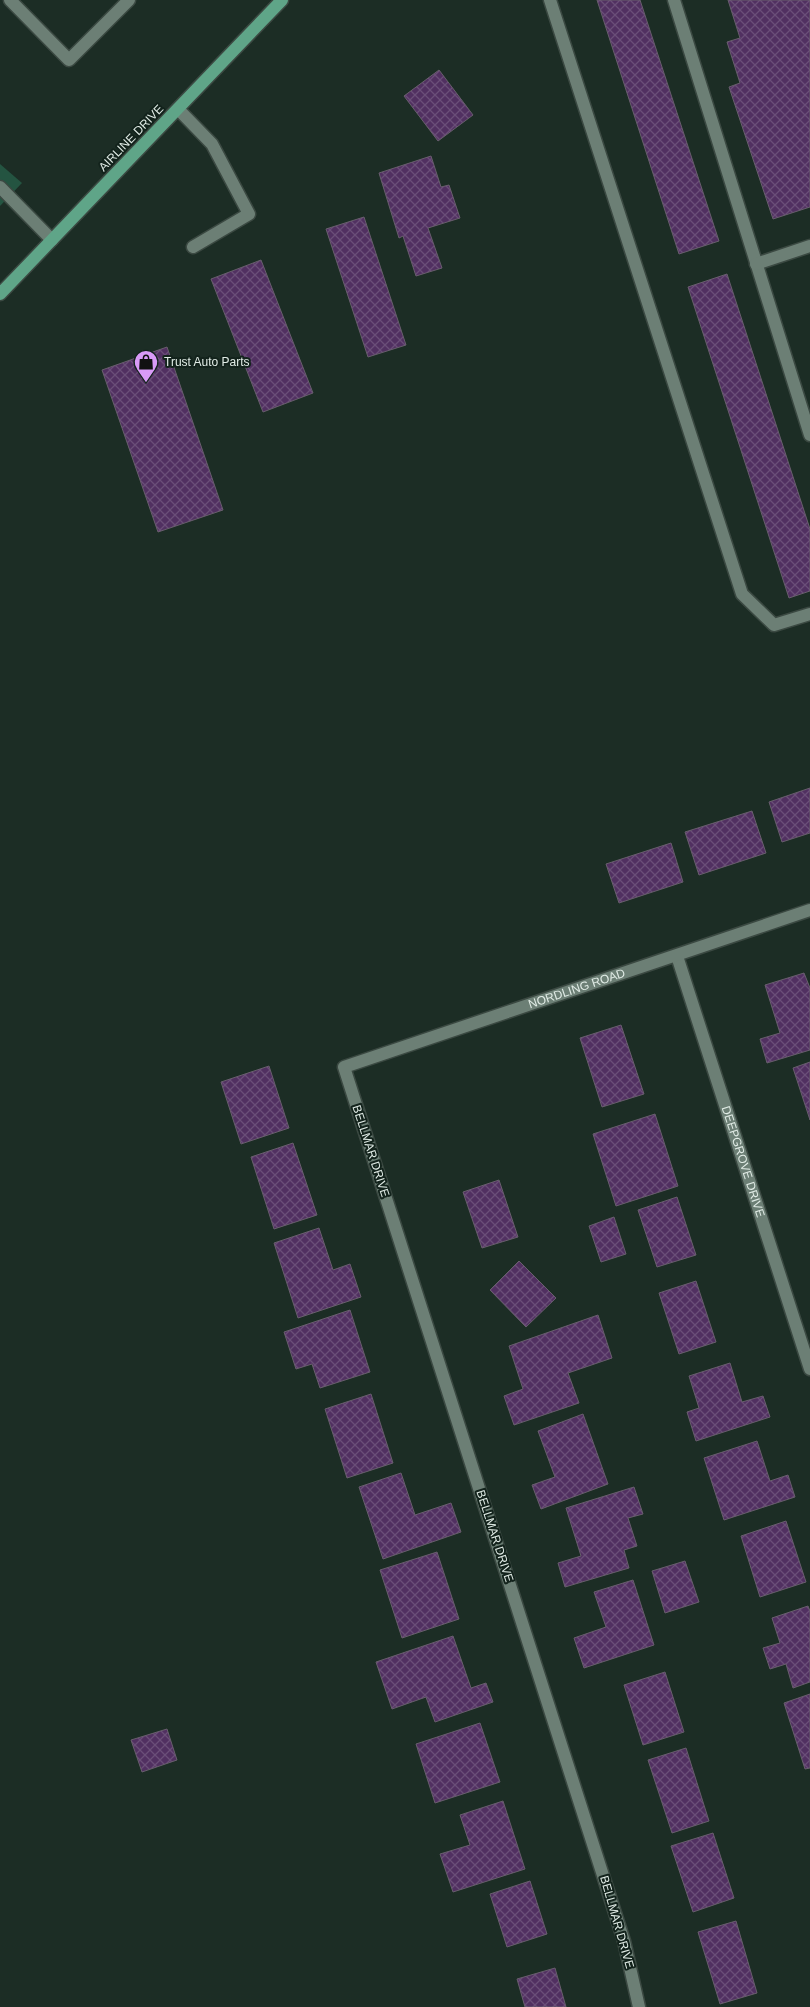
<svg xmlns="http://www.w3.org/2000/svg" width="810" height="2007" font-family="Helvetica,sans-serif">
  <style>
    .grass { fill: #245441 }
    .building { fill: url(#building-cross-hatch); stroke: #685e6d }
    .lines { fill: none; stroke-linecap: round; stroke-linejoin: round }
    .minor-casing { stroke: #3b4942; stroke-width: 15 }
    .major-casing { stroke: #3b4942; stroke-width: 15 }
    .minor { stroke: #6c7f75; stroke-width: 12 }
    .major { stroke: #5fa588; stroke-width: 12 }
    .labels { text-anchor: middle; stroke-width: 4; stroke-linejoin: round; paint-order: stroke }
    .street-label { font-size: 12px; fill: #e1ece6; stroke: #13231c }
    .poi-label { font-size: 12px; fill: #e1ece6; stroke: #13231c; text-anchor: start }
  </style>
  <defs>
    <pattern id="building-cross-hatch" width="8" height="8" patternUnits="userSpaceOnUse" patternTransform="scale(1.25)"><rect width="8" height="8" fill="#513061"/><path d="M0 0l8 8M0 8l8-8" fill="none" stroke="#6a4e78"/></pattern>
  </defs>
  <rect width="100%" height="100%" fill="#1c2d25"/>
  <!-- grass -->
  <polygon class="grass" points="0,164 22,183 0,206"/>
  <!-- building -->
  <g class="building">
    <polygon points="597,0 640,0 719,241 679,254"/>
    <polygon points="728,0 810,0 810,207 773,219 729,87 740,83 727,42 740,38"/>
    <polygon points="439,70 473,115 438,141 404,96"/>
    <polygon points="431,156 441,187 449,185 460,218 428,228 442,268 416,276 403,236 399,238 379,173"/>
    <polygon points="364,217 406,345 368,357 326,229"/>
    <polygon points="261,260 313,393 263,412 211,279"/>
    <polygon points="727,274 810,529 810,591 789,598 688,287"/>
    <polygon points="167,347 223,510 158,532 102,370"/>
    <polygon points="810,788 810,833 782,842 769,802"/>
    <polygon points="752,811 766,853 699,875 685,832"/>
    <polygon points="671,843 683,882 619,903 606,864"/>
    <polygon points="804,973 810,988 810,1050 767,1063 760,1039 780,1033 765,985"/>
    <polygon points="621,1025 644,1094 602,1107 580,1038"/>
    <polygon points="810,1062 810,1120 793,1068"/>
    <polygon points="269,1066 289,1128 241,1144 221,1082"/>
    <polygon points="655,1114 678,1186 616,1206 593,1134"/>
    <polygon points="293,1143 317,1215 274,1229 251,1157"/>
    <polygon points="499,1180 518,1237 482,1248 463,1192"/>
    <polygon points="677,1197 696,1255 657,1267 638,1210"/>
    <polygon points="614,1217 626,1254 601,1262 589,1226"/>
    <polygon points="319,1228 333,1270 350,1264 361,1297 298,1318 274,1243"/>
    <polygon points="519,1261 556,1298 526,1327 490,1290"/>
    <polygon points="696,1281 716,1342 679,1354 659,1293"/>
    <polygon points="350,1310 370,1372 320,1388 312,1364 296,1369 284,1332"/>
    <polygon points="598,1315 612,1358 568,1373 579,1403 514,1425 504,1396 523,1389 509,1346"/>
    <polygon points="730,1363 742,1402 763,1396 770,1417 696,1441 687,1412 699,1408 689,1376"/>
    <polygon points="371,1394 393,1463 347,1478 325,1409"/>
    <polygon points="583,1414 608,1484 541,1509 532,1485 555,1477 538,1431"/>
    <polygon points="757,1441 770,1481 788,1475 795,1497 724,1520 704,1458"/>
    <polygon points="401,1473 415,1515 451,1503 461,1532 383,1559 359,1487"/>
    <polygon points="634,1487 643,1514 628,1518 637,1546 624,1550 629,1568 565,1587 558,1563 581,1556 566,1508"/>
    <polygon points="786,1521 806,1582 760,1597 741,1536"/>
    <polygon points="437,1552 459,1619 402,1638 380,1570"/>
    <polygon points="685,1561 699,1602 665,1613 652,1571"/>
    <polygon points="633,1580 654,1645 584,1668 574,1638 606,1627 594,1592"/>
    <polygon points="808,1606 810,1611 810,1682 793,1688 786,1664 770,1669 763,1648 780,1643 772,1618"/>
    <polygon points="453,1636 471,1688 486,1683 493,1702 435,1722 426,1697 392,1709 376,1662"/>
    <polygon points="665,1672 684,1732 643,1745 624,1685"/>
    <polygon points="810,1694 810,1768 805,1769 784,1703"/>
    <polygon points="480,1723 500,1782 435,1803 416,1744"/>
    <polygon points="167,1729 177,1760 142,1772 131,1740"/>
    <polygon points="686,1748 709,1821 672,1833 648,1760"/>
    <polygon points="503,1801 525,1869 453,1892 440,1854 470,1845 460,1815"/>
    <polygon points="713,1833 734,1898 693,1912 671,1846"/>
    <polygon points="530,1881 547,1934 507,1947 490,1894"/>
    <polygon points="736,1921 757,1993 720,2004 698,1932"/>
    <polygon points="555,1968 566,2007 525,2007 517,1979"/>
  </g>
  <g class="lines">
    <!-- minor casing -->
    <g class="minor-casing">
      <g id="minor">
        <polyline points="10,0 69,60 129,0"/>
        <polyline points="550,0 742,594 774,625 810,614"/>
        <polyline points="674,0 810,435"/>
        <polyline points="178,109 212,144 249,214 193,247"/>
        <polyline points="0,187 52,240"/>
        <polyline points="756,264 810,246"/>
        <path id="s1" d="M 677,956 L 810,1369"/>
        <path id="s2" d="M 639,2007 L 624,1941 L 344,1067 L 810,910"/>
      </g>
    </g>
    <!-- major casing -->
    <g class="major-casing">
      <polyline id="major" points="0,294 282,0"/>
    </g>
    <!-- minor -->
    <use href="#minor" class="minor"/>
    <!-- major -->
    <use href="#major" class="major"/>
  </g>
  <!-- icons -->
  <defs>
    <g id="shop-pin" transform="scale(1.25)"><path d="M0 17L-7.5 6A9.5 9.5 0 1 1 7.5 6Z" fill="#d99af7" stroke="#13231c"/><path d="M-5-2.5h2.3a2.7 3.5 0 0 1 5.4 0H5L5.5 6h-11ZM-1.5-2.5h3a1.5 2.3 0 0 0-3 0Z" fill="#111"/></g>
  </defs>
  <g fill-rule="evenodd">
    <use href="#shop-pin" x="146" y="362"/>
  </g>
  <g class="labels">
    <!-- street labels -->
    <g class="street-label">
      <text transform="translate(131 138) rotate(-46)" y="4">AIRLINE DRIVE</text>
      <text dy="4" stroke="none"><textPath href="#s2" startOffset="1231">NORDLING ROAD</textPath></text>
      <text transform="translate(371 1151) rotate(72)" y="4">BELLMAR DRIVE</text>
      <text dy="4" stroke="none"><textPath href="#s1" startOffset="216">DEEPGROVE DRIVE</textPath></text>
      <text transform="translate(495 1536) rotate(72)" y="4">BELLMAR DRIVE</text>
      <text transform="translate(617 1922) rotate(74)" y="4">BELLMAR DRIVE</text>
    </g>
    <!-- poi labels -->
    <g class="poi-label">
      <text x="164" y="366">Trust Auto Parts</text>
    </g>
  </g>
</svg>
